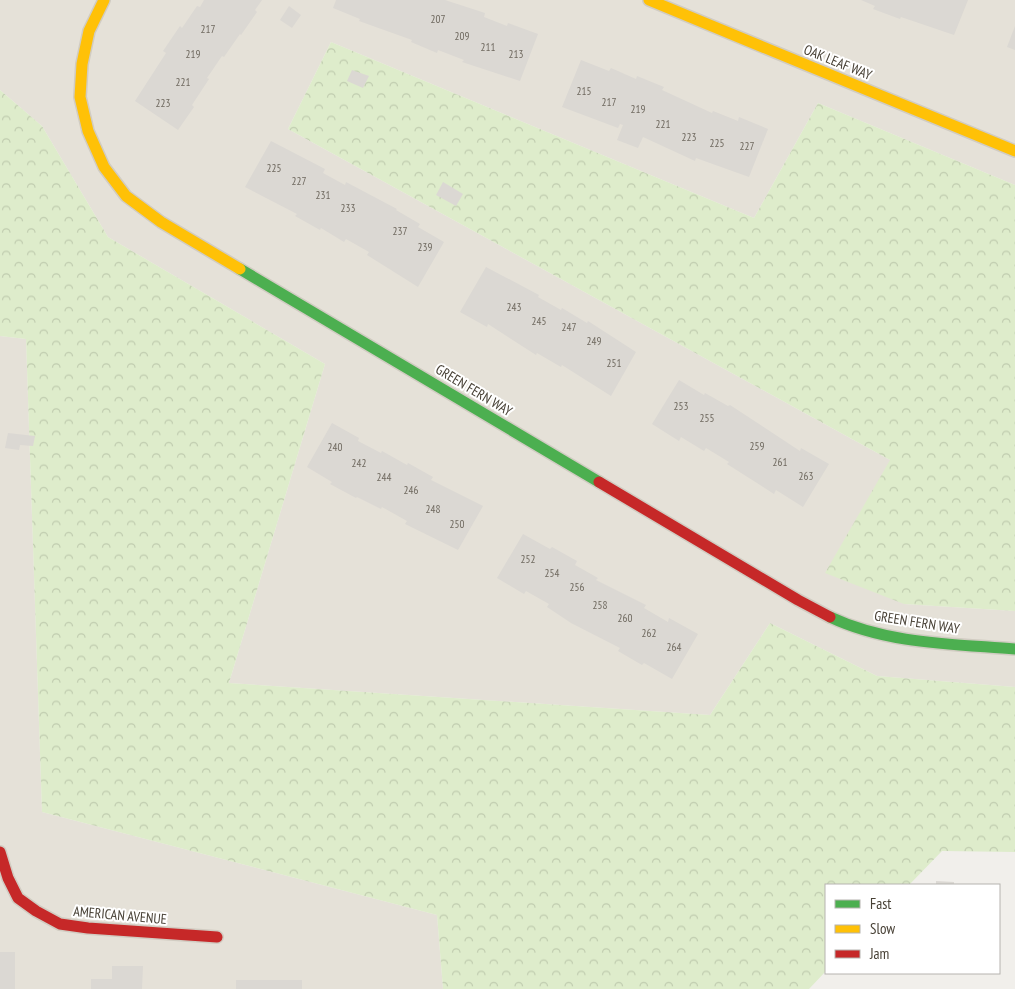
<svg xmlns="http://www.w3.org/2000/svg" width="1015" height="989" font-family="'PT Sans Narrow',sans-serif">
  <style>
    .residential { fill: #e5e1d8 }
    .forest { fill: url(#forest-crowns) }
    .building { fill: #dbd8d3 }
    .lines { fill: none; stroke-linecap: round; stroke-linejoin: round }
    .fast-casing { stroke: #d1ccc2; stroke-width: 14 }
    .slow-casing { stroke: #d1ccc2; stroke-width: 14 }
    .jam-casing { stroke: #d1ccc2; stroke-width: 14 }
    .fast { stroke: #4caf50; stroke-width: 11 }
    .slow { stroke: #ffc107; stroke-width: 11 }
    .jam { stroke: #c62828; stroke-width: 11 }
    .labels { text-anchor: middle; stroke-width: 4; stroke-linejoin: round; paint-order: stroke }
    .number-label { font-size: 11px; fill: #6e685e }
    .street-label { font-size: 14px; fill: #484136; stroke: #fff }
  </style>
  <defs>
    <pattern id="forest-crowns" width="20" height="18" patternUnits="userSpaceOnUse" patternTransform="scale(1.25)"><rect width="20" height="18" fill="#deeccb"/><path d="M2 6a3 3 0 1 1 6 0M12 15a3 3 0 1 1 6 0" fill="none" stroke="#c0ccaf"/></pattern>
  </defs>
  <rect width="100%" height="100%" fill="#f1efeb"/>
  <!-- residential -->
  <g class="residential">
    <polygon points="0,0 1015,0 1015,185 818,103 754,218 331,42 288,129 890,460 904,604 1015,611 1015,687 877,676 770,623 710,715 229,683 325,364 108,237 42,126 0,90"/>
    <polygon points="0,336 26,339 42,812 437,915 443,989 0,989"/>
  </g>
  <!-- forest -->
  <g class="forest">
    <polygon points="331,42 754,218 818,103 1015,185 1015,611 904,604 825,573 890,460 288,129"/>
    <polygon points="0,90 42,126 108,237 325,364 229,683 710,715 770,623 877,676 1015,687 1015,852 942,851 909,885 826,885 826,971 809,989 443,989 437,915 42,812 26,339 0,336"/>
  </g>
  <!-- building -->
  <g class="building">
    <polygon points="204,0 262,0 255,10 257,12 241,35 240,34 224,57 222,56 207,78 209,79 192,105 194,107 178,130 135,101 166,53 163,51 180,26 182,28 197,6 200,7"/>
    <polygon points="336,0 445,0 485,13 484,17 507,26 508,23 538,34 520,81 462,62 464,60 438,50 437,53 411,42 412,40 359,21 360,19 333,8"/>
    <polygon points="861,0 968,0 954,35 901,17 900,19 873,9 875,6"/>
    <polygon points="289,6 301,15 292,28 280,20"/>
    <polygon points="1015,26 1015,50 1007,47"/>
    <polygon points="581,60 609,71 611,68 636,79 637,76 664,87 662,90 712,113 713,111 738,121 739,117 768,129 749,177 696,158 695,161 643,137 638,148 617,140 623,125 620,124 618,128 562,107"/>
    <polygon points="352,70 369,76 363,88 347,81"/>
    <polygon points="271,141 325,169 323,173 345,185 346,182 397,209 396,210 420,224 418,227 444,242 418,287 367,255 369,252 346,239 344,242 321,228 320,230 295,216 297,214 245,187"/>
    <polygon points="443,182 463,194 456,206 436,195"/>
    <polygon points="486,267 539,295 538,297 561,310 562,308 587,323 588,321 636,352 611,396 562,365 561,367 537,353 536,355 488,324 487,327 460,312"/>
    <polygon points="679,380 704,395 705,393 728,406 730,405 800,451 801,448 829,464 803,507 776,490 774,494 727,464 729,462 706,448 704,451 681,437 679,441 652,424"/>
    <polygon points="332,423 359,438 358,441 381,453 382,451 407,465 408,463 433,477 431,480 483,506 458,550 405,524 407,521 382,507 381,509 357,497 356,498 330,484 332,482 307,467"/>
    <polygon points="8,433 35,436 33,446 20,445 19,450 5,448"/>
    <polygon points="523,534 550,549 552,547 577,561 575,565 598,578 596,580 646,605 644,608 668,622 669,618 698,634 672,679 644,663 642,665 618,651 620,648 571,623 547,607 549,604 526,591 524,594 497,578"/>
    <polygon points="936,881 954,882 954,885 936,885"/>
    <rect x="0" y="952" width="15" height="37"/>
    <polygon points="112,966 143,966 142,989 91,989 91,979 112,979"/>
    <rect x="236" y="980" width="66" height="9"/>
  </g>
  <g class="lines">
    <!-- fast casing -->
    <g class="fast-casing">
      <g id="fast">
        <polyline points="240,269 599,482"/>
        <path d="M 830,617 C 887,644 953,644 1015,649"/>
      </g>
    </g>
    <!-- slow casing -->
    <g class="slow-casing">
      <g id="slow">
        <polyline points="104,0 89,31 82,64 80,97 88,131 104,167 126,196 161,222 240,269"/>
        <polyline points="649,0 1015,151"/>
      </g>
    </g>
    <!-- jam casing -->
    <g class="jam-casing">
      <g id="jam">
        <polyline points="599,482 798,600 830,617"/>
        <polyline points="0,852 8,878 18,898 36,911 60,924 88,928 217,937"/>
      </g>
    </g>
    <!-- fast -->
    <use href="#fast" class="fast"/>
    <!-- slow -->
    <use href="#slow" class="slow"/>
    <!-- jam -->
    <use href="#jam" class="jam"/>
  </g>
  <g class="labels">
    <!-- number labels -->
    <g class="number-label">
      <text x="438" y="23">207</text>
      <text x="208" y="33">217</text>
      <text x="462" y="40">209</text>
      <text x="488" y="51">211</text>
      <text x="193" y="58">219</text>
      <text x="516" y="58">213</text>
      <text x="183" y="86">221</text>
      <text x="584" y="95">215</text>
      <text x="609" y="106">217</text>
      <text x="163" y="107">223</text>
      <text x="638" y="113">219</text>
      <text x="663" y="128">221</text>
      <text x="689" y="141">223</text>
      <text x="717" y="147">225</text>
      <text x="747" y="150">227</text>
      <text x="274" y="172">225</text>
      <text x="299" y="185">227</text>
      <text x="323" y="199">231</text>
      <text x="348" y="212">233</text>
      <text x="400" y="235">237</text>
      <text x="425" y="251">239</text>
      <text x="514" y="311">243</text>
      <text x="539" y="325">245</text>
      <text x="569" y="331">247</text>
      <text x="594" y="345">249</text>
      <text x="614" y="367">251</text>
      <text x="681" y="410">253</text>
      <text x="707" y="422">255</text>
      <text x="757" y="450">259</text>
      <text x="335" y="451">240</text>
      <text x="780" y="466">261</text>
      <text x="359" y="467">242</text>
      <text x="806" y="480">263</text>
      <text x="384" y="481">244</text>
      <text x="411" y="494">246</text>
      <text x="433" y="513">248</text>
      <text x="457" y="528">250</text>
      <text x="528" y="563">252</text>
      <text x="552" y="577">254</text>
      <text x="577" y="591">256</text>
      <text x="600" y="609">258</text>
      <text x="625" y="622">260</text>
      <text x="649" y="637">262</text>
      <text x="674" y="651">264</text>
    </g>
    <!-- street labels -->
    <g class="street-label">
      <text transform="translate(838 62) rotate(22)" y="5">OAK LEAF WAY</text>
      <text transform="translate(474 390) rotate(31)" y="5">GREEN FERN WAY</text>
      <text transform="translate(917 622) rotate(9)" y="5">GREEN FERN WAY</text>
      <text transform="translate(120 915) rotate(5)" y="5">AMERICAN AVENUE</text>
    </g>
  </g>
  <!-- legend -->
  <rect x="825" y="884" width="175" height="90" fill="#ffffff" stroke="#b6b3af"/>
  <rect x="835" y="900" width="25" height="8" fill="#4caf50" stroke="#b6b3af"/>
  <text x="870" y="909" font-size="15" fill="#484136">Fast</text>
  <rect x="835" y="925" width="25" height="8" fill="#ffc107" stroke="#b6b3af"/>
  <text x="870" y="934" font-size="15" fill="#484136">Slow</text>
  <rect x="835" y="950" width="25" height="8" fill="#c62828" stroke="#b6b3af"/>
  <text x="870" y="959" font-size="15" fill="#484136">Jam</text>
</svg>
